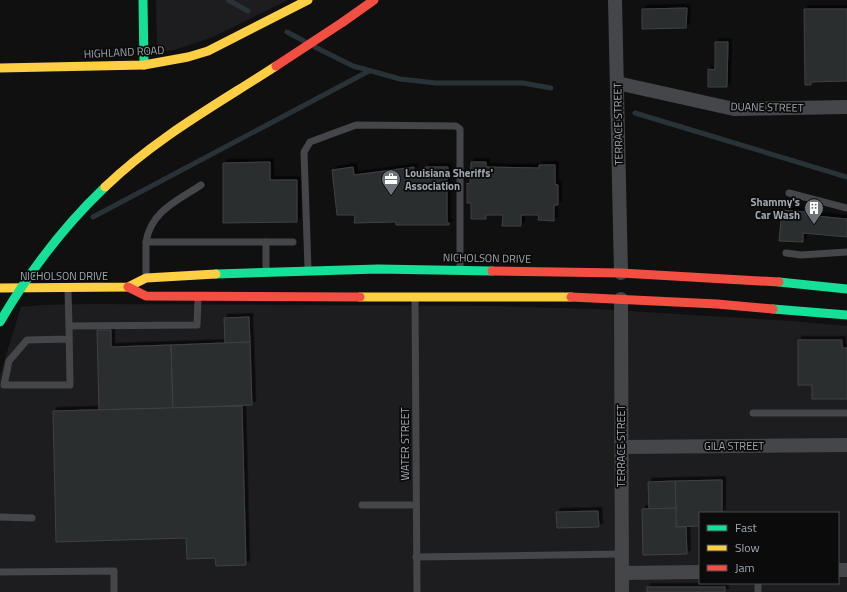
<svg xmlns="http://www.w3.org/2000/svg" width="847" height="592" font-family="'Titillium Web',sans-serif">
  <style>
    .built { fill: #1d1d1f; fill-rule: evenodd }
    .lines { fill: none; stroke-linecap: round; stroke-linejoin: round }
    .stream { stroke: #293236; stroke-width: 5 }
    .building { fill: #2c2d2e; stroke: #404144; filter: url(#shadow) }
    .lane { stroke: #454649; stroke-width: 7 }
    .street { stroke: #454649; stroke-width: 14 }
    .fast { stroke: #16e098; stroke-width: 9 }
    .slow { stroke: #ffcf43; stroke-width: 9 }
    .jam { stroke: #f24e42; stroke-width: 9 }
    .fast-bridge { stroke: #16e098; stroke-width: 9 }
    .slow-bridge { stroke: #ffcf43; stroke-width: 9 }
    .jam-bridge { stroke: #f24e42; stroke-width: 9 }
    .labels { text-anchor: middle; stroke-width: 3.5; stroke-linejoin: round; paint-order: stroke }
    .street-label { font-size: 11px; fill: #a1a8b1; stroke: #0b0b0c }
    .poi-label { font-size: 11px; font-weight: bold; fill: #a1a8b1; stroke: #0b0b0c; text-anchor: start }
  </style>
  <defs>
    <filter id="shadow"><feDropShadow dx="3.5" dy="-3.5" stdDeviation="0" flood-color="#0009"/></filter>
  </defs>
  <rect width="100%" height="100%" fill="#101011"/>
  <!-- built -->
  <g class="built">
    <polygon points="156,0 288,0 213,37 174,50 159,52 157,50"/>
    <path d="M 90,304 L 489,306 L 595,309 L 791,321 L 847,326 L 847,592 L 0,592 L 0,375 L 21,307 L 42,305 ZM 700,513 L 838,513 L 838,583 L 700,583 Z"/>
  </g>
  <g class="lines">
    <!-- stream -->
    <g class="stream">
      <polyline points="228,0 248,11"/>
      <polyline points="287,32 304,41"/>
      <polyline points="315,47 353,66 400,79 436,83 523,83 551,88"/>
      <polyline points="635,113 847,177"/>
      <polyline points="93,217 369,71"/>
    </g>
  </g>
  <!-- building -->
  <g class="building">
    <polygon points="687,8 686,28 642,29 642,9"/>
    <polygon points="804,9 847,9 847,81 811,82 811,85 805,85"/>
    <polygon points="715,42 728,42 727,87 708,87 708,69 715,70"/>
    <polygon points="270,162 270,180 297,180 297,222 223,223 223,163"/>
    <polygon points="471,162 486,162 486,167 539,168 539,165 555,165 555,184 558,185 558,205 554,205 554,221 538,220 539,215 521,215 521,226 502,226 503,215 486,215 486,219 471,219 471,203 467,203 467,183 470,184"/>
    <polygon points="353,167 354,175 414,167 414,174 425,174 425,167 448,167 448,174 450,174 450,176 447,177 447,223 449,223 449,225 396,225 396,222 354,223 355,215 337,215 332,170"/>
    <polygon points="782,210 805,212 805,215 847,219 847,237 803,233 803,242 779,241"/>
    <polygon points="249,317 250,342 225,343 224,318"/>
    <polygon points="97,330 111,330 111,347 171,345 173,408 99,410"/>
    <polygon points="798,340 842,340 842,348 847,348 847,399 812,399 812,385 798,385"/>
    <polygon points="250,342 252,405 173,408 171,345"/>
    <polygon points="242,406 246,565 216,566 215,558 187,559 186,538 56,542 53,411"/>
    <polygon points="722,480 722,513 700,513 700,526 676,527 675,481"/>
    <polygon points="675,481 676,508 649,509 648,482"/>
    <polygon points="676,508 676,527 686,527 687,554 643,555 642,509"/>
    <polygon points="598,511 599,527 557,528 556,512"/>
    <rect x="647" y="587" width="78" height="5"/>
  </g>
  <g class="lines">
    <!-- lane -->
    <g class="lane">
      <polyline points="789,193 847,208"/>
      <path d="M 146,242 C 151,211 177,201 201,185"/>
      <polyline points="266,242 266,269"/>
      <polyline points="786,253 801,255 847,252"/>
      <polyline points="308,269 304,152 310,142 356,125 456,126 460,129 460,267"/>
      <polyline points="146,276 146,242 293,242"/>
      <polyline points="68,290 69,326 197,325 198,299"/>
      <polyline points="415,298 417,592"/>
      <polyline points="69,326 70,385 4,385 9,361 27,340 69,339"/>
      <polyline points="753,413 847,413"/>
      <polyline points="362,505 416,505"/>
      <polyline points="0,517 32,518"/>
      <polyline points="416,557 622,554"/>
      <polyline points="0,572 114,571 114,592"/>
      <polyline points="758,583 758,592"/>
    </g>
    <!-- street -->
    <g class="street">
      <polyline points="615,0 621,273"/>
      <polyline points="617,83 734,109 847,107"/>
      <polyline points="621,299 622,592"/>
      <polyline points="622,447 847,445"/>
      <polyline points="838,570 847,570"/>
      <polyline points="622,573 700,572"/>
    </g>
    <!-- fast -->
    <g class="fast">
      <polyline points="143,0 144,65"/>
      <polyline points="216,274 378,269 492,271"/>
      <polyline points="779,282 847,289"/>
      <polyline points="773,309 847,315"/>
    </g>
    <!-- slow -->
    <g class="slow">
      <polyline points="0,68 144,65 188,57 208,51 308,0"/>
      <polyline points="0,288 128,287 146,278 216,274"/>
      <polyline points="360,297 571,297"/>
    </g>
    <!-- jam -->
    <g class="jam">
      <polyline points="343,22 374,0"/>
      <polyline points="492,271 621,273 779,282"/>
      <polyline points="128,287 146,296 360,297"/>
      <polyline points="571,297 717,304 773,309"/>
    </g>
    <!-- fast-bridge -->
    <path class="fast-bridge" d="M 0,322 C 29,272 63,227 105,187"/>
    <!-- slow-bridge -->
    <path class="slow-bridge" d="M 105,187 C 157,137 216,105 276,66"/>
    <!-- jam-bridge -->
    <polyline class="jam-bridge" points="276,66 343,22"/>
  </g>
  <!-- icons -->
  <defs>
    <g id="office-pin" transform="scale(1)"><path d="M0 17L-7.5 6A9.5 9.5 0 1 1 7.5 6Z" fill="#6e7379" stroke="#0b0b0c"/><path d="M-6-3h4V-5.5h4V-3h4V5H-6ZM-1-4.5V-3h2v-1.5ZM-6 0V1H6V0Z" fill="#fff"/></g>
    <g id="building-pin" transform="scale(1)"><path d="M0 17L-7.5 6A9.5 9.5 0 1 1 7.5 6Z" fill="#6e7379" stroke="#0b0b0c"/><path d="M-4-6H4V6H1V3H-1V6H-4ZM-2.5-4.3h1.7v1.8h-1.7ZM.8-4.3h1.7v1.8H.8ZM-2.5-1h1.7V.8h-1.7ZM.8-1h1.7V.8H.8Z" fill="#fff"/></g>
  </defs>
  <g fill-rule="evenodd">
    <use href="#office-pin" x="391" y="179"/>
    <use href="#building-pin" x="814" y="208"/>
  </g>
  <g class="labels">
    <!-- street labels -->
    <g class="street-label">
      <text transform="translate(124 52) rotate(-3)" y="4">HIGHLAND ROAD</text>
      <text transform="translate(767 107) rotate(1)" y="4">DUANE STREET</text>
      <text transform="translate(618 124) rotate(-91)" y="4">TERRACE STREET</text>
      <text transform="translate(487 258) rotate(1)" y="4">NICHOLSON DRIVE</text>
      <text x="64" y="280">NICHOLSON DRIVE</text>
      <text transform="translate(405 444) rotate(-90)" y="4">WATER STREET</text>
      <text transform="translate(621 446) rotate(-90)" y="4">TERRACE STREET</text>
      <text x="734" y="450">GILA STREET</text>
    </g>
    <!-- poi labels -->
    <g class="poi-label">
      <text x="405" y="177">Louisiana Sheriffs'<tspan x="405" dy="13">Association</tspan></text>
      <text x="800" y="206" text-anchor="end">Shammy's<tspan x="800" dy="13">Car Wash</tspan></text>
    </g>
  </g>
  <!-- legend -->
  <rect x="699" y="512" width="140" height="72" fill="#0b0b0c" stroke="#474a4e"/>
  <rect x="707" y="525" width="20" height="6" fill="#16e098" stroke="#474a4e"/>
  <text x="735" y="532" font-size="12" fill="#a1a8b1">Fast</text>
  <rect x="707" y="545" width="20" height="6" fill="#ffcf43" stroke="#474a4e"/>
  <text x="735" y="552" font-size="12" fill="#a1a8b1">Slow</text>
  <rect x="707" y="565" width="20" height="6" fill="#f24e42" stroke="#474a4e"/>
  <text x="735" y="572" font-size="12" fill="#a1a8b1">Jam</text>
</svg>
